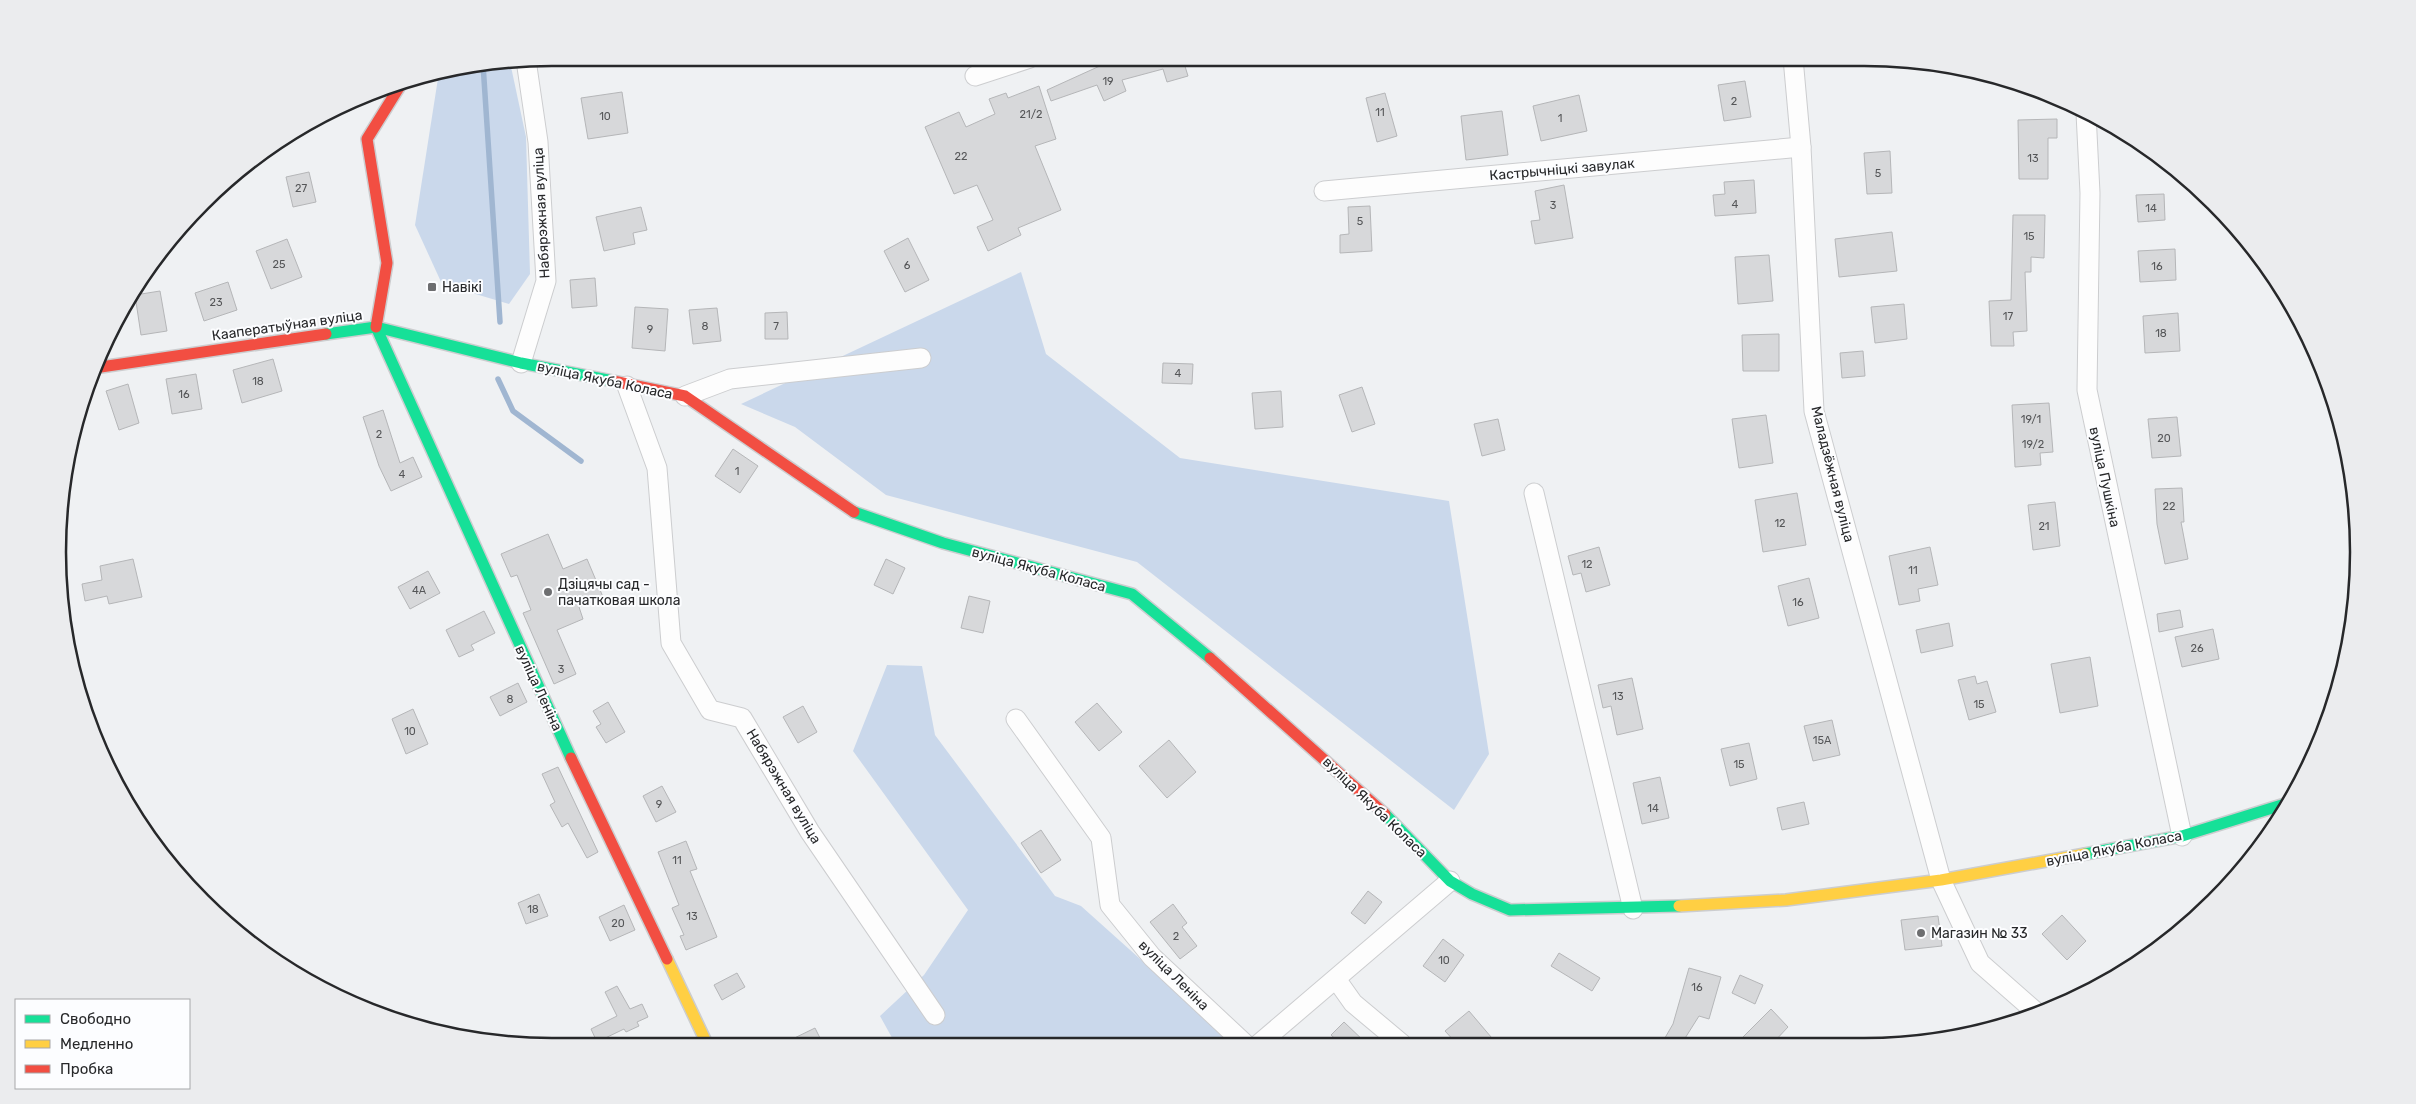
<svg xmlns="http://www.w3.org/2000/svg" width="2416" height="1104" font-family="Rubik,sans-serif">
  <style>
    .green { fill: #cad8eb }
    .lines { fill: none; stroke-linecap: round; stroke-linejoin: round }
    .stream { stroke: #a0b6d1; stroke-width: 5.5 }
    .building { fill: #d7d8da; stroke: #b5b6b8 }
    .street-casing { stroke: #cccdcf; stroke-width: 21 }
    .fast-casing { stroke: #cccdcf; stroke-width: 14 }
    .slow-casing { stroke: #cccdcf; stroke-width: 14 }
    .jam-casing { stroke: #cccdcf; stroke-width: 14 }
    .street { stroke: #fdfdfd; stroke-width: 19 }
    .fast { stroke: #16e098; stroke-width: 11 }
    .slow { stroke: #ffcf43; stroke-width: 11 }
    .jam { stroke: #f24e42; stroke-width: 11 }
    .poi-dot { fill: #6d6e70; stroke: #fcfdff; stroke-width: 2 }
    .labels { text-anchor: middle; stroke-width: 4; stroke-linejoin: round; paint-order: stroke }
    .number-label { font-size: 11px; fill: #555658 }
    .street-label { font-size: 14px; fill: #27282a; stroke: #fcfdff }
    .poi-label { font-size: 14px; fill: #27282a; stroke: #fcfdff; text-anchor: start }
    .rim { fill: none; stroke: #27282a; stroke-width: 2.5 }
  </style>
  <rect width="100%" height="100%" fill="#eff1f3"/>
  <!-- green -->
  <g class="green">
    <polygon points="510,62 526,137 530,274 509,304 442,284 415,225 439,72 456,67"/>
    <polygon points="1021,272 1046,354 1180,458 1449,501 1489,754 1454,810 1137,562 886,495 795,427 741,404"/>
    <polygon points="887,665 922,666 935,735 1055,896 1081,906 1235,1044 896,1045 880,1016 924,975 968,910 853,751"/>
  </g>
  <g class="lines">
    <!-- stream -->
    <g class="stream">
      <polyline points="483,64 500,322"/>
      <polyline points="498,379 513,411 581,461"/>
    </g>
  </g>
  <!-- building -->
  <g class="building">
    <polygon points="1133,58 1187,58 1187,63 1184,63 1188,76 1167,82 1163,69 1122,80 1126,91 1104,101 1097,85 1051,101 1047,90 1113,60 1114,63"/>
    <polygon points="1745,81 1751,117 1724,121 1718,85"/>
    <polygon points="1039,86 1056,139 1035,146 1061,210 1018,228 1021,235 988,251 977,227 993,220 977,185 954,194 925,127 959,112 966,127 995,114 989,99 1006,93 1008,98"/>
    <polygon points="622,92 628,133 588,139 581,98"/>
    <polygon points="1385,93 1397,136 1377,142 1366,98"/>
    <polygon points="1579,95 1587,131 1541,141 1533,106"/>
    <polygon points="1502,111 1508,155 1466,160 1461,116"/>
    <polygon points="2057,119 2057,138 2048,138 2048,179 2019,179 2018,120"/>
    <polygon points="1890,151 1892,193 1867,194 1864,153"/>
    <polygon points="309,172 316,202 293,207 286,177"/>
    <polygon points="1754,180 1756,213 1715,216 1713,195 1725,194 1724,182"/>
    <polygon points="1564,185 1573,238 1535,244 1531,221 1540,220 1535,191"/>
    <polygon points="2164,194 2165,220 2138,222 2136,195"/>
    <polygon points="1370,206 1372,251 1340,253 1340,235 1349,234 1348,207"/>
    <polygon points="641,207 647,230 633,233 635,244 604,251 596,217"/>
    <polygon points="2013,215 2045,215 2044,258 2031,257 2031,272 2025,272 2027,331 2013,332 2014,346 1991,346 1989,301 2011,300"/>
    <polygon points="1892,232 1897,271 1839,277 1835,239"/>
    <polygon points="908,238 929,280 905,292 884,251"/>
    <polygon points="287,239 302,277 271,289 256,251"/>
    <polygon points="2175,249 2176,280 2140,282 2138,251"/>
    <polygon points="1769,255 1773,301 1738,304 1735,257"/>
    <polygon points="595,278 597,306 572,308 570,280"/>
    <polygon points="228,282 237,310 204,321 195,293"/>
    <polygon points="160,291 167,331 141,335 135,295"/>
    <polygon points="1904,304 1907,339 1875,343 1871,307"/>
    <polygon points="635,307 668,309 665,351 632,348"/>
    <polygon points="717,308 721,341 693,344 689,310"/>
    <polygon points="787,312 788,339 765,339 765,313"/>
    <polygon points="2178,313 2180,351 2145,353 2143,316"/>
    <polygon points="1779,334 1779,371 1743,371 1742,335"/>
    <polygon points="1863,351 1865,376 1842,378 1840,353"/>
    <polygon points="273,359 282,391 242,403 233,370"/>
    <polygon points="1163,363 1193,364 1192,384 1162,383"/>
    <polygon points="196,374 202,409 172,414 166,379"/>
    <polygon points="128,384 139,423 119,430 106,391"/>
    <polygon points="1362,387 1375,424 1352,432 1339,395"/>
    <polygon points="1281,391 1283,427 1255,429 1252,393"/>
    <polygon points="2049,403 2053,452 2040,453 2041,465 2015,467 2012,405"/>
    <polygon points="383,410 400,463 413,457 422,477 391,491 379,466 363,417"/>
    <polygon points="1766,415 1773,463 1739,468 1732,419"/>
    <polygon points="2177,417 2181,456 2152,458 2148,419"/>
    <polygon points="1498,419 1505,450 1482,456 1474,424"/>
    <polygon points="733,449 758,466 740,493 715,476"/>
    <polygon points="2182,488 2184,522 2181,522 2188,559 2165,564 2157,524 2155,489"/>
    <polygon points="1797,493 1806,545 1763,552 1755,500"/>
    <polygon points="2055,502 2060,546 2033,550 2028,505"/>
    <polygon points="548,534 563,569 587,559 603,597 579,607 583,619 557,630 576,674 554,684 523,613 531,610 517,575 511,577 501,554"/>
    <polygon points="1599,547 1610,585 1586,592 1581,573 1573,575 1568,556"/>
    <polygon points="1930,547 1938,585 1918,589 1920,601 1899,605 1889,556"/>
    <polygon points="133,559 142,597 109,604 107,596 85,601 82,584 102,580 100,566"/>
    <polygon points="886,559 905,568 893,594 874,585"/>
    <polygon points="428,571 440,593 410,609 398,587"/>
    <polygon points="1809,578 1819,618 1788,626 1778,586"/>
    <polygon points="969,596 990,601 983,633 961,628"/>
    <polygon points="2180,610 2183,627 2159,632 2157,614"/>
    <polygon points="484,611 495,633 471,645 474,650 459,657 446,630"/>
    <polygon points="1949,623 1953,646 1921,653 1916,630"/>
    <polygon points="2213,629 2219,659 2182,667 2175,637"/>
    <polygon points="2090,657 2098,706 2060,713 2051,664"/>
    <polygon points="1975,676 1977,684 1987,681 1996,712 1969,720 1958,680"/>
    <polygon points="1632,678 1643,729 1617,735 1611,706 1603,708 1598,685"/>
    <polygon points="518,683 527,702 500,716 490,697"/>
    <polygon points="608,702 625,732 606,743 596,727 601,724 593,711"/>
    <polygon points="1097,703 1122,732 1099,751 1075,722"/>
    <polygon points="803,706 817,732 798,743 783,717"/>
    <polygon points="413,709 428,744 406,754 392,719"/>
    <polygon points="1832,720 1840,755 1813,761 1804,726"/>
    <polygon points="1169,740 1196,772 1167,798 1139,766"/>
    <polygon points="1749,743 1757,779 1730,786 1721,749"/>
    <polygon points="558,767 598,852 587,858 568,823 562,827 550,805 555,802 542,774"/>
    <polygon points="1660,777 1669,818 1642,824 1633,783"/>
    <polygon points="662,786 676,812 656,822 643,796"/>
    <polygon points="1804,802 1809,824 1782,830 1777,808"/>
    <polygon points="1041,830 1061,860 1041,873 1021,843"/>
    <polygon points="686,841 697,869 690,871 717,937 686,950 680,936 684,935 672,908 679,905 658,852"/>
    <polygon points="1368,891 1382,902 1365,924 1351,913"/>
    <polygon points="539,894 548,916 526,924 518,903"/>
    <polygon points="1173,904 1187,923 1182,927 1197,946 1180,959 1150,922"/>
    <polygon points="624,905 635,930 610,941 599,917"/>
    <polygon points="2062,915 2086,941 2067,960 2042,934"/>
    <polygon points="1938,916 1942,946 1905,950 1901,920"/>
    <polygon points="1443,939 1464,955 1445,982 1423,966"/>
    <polygon points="1559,953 1600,978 1592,991 1551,966"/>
    <polygon points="1689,968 1721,977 1709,1019 1699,1016 1682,1043 1662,1043 1673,1024"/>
    <polygon points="737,973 745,987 722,1000 714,985"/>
    <polygon points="1740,975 1763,985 1755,1004 1732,993"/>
    <polygon points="617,986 630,1009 642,1004 648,1017 637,1022 639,1026 626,1032 624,1029 597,1042 591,1029 617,1016 605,992"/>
    <polygon points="1771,1009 1788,1027 1773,1043 1737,1043"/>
    <polygon points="1469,1011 1497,1044 1457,1044 1445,1031"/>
    <polygon points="1344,1022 1367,1044 1341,1044 1331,1035"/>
    <polygon points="815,1028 824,1046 778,1046"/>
  </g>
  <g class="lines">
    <!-- street casing -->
    <g class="street-casing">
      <g id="street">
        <polyline points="1793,58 1801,147 1814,411 1941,880 1980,963 2037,1013"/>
        <polyline points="975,76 1030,58"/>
        <polyline points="2086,113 2090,193 2087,390 2182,836"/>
        <polyline points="1324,191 1801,147"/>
        <polyline points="521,363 546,281 538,142 526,60"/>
        <polyline points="627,386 657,468 671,643 710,710 742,718 810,832 935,1015"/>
        <polyline points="685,396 730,379 921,358"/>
        <polyline points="1534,493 1633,909"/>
        <polyline points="1016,719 1101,838 1110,905 1152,957 1245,1044"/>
        <polyline points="1336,979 1353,1003 1402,1044"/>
        <polyline points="1259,1044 1450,881"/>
      </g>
    </g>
    <!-- fast casing -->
    <g class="fast-casing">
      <g id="fast">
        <polyline points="376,327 571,758"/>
        <polyline points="326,334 376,327 521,363 613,381"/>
        <polyline points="854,512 943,543 1132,594 1210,658"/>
        <polyline points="1385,814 1450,881 1472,894 1510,910 1679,906"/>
        <polyline points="2085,854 2182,836 2285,804"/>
      </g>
    </g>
    <!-- slow casing -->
    <g class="slow-casing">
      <g id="slow">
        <polyline points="1679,906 1786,900 1941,880 2085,854"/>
        <polyline points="667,959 708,1046"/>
      </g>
    </g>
    <!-- jam casing -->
    <g class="jam-casing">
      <g id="jam">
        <polyline points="376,327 387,263 367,139 403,81"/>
        <polyline points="94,368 326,334"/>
        <polyline points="613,381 685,396 854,512"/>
        <polyline points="1210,658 1385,814"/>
        <polyline points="571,758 667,959"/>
      </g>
    </g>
    <!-- street -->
    <use href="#street" class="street"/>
    <!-- fast -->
    <use href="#fast" class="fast"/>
    <!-- slow -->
    <use href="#slow" class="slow"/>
    <!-- jam -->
    <use href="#jam" class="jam"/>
  </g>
  <!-- markers -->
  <g class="poi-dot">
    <rect x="427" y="282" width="10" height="10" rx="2.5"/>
    <circle cx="548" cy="592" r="5"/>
    <circle cx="1921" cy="933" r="5"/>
  </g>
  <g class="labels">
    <!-- number labels -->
    <g class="number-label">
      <text x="1108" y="85">19</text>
      <text x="1734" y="105">2</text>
      <text x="1380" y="116">11</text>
      <text x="1031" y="118">21/2</text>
      <text x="605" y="120">10</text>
      <text x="1560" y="122">1</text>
      <text x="961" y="160">22</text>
      <text x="2033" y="162">13</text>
      <text x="1878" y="177">5</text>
      <text x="301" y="192">27</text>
      <text x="1735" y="208">4</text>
      <text x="1553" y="209">3</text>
      <text x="2151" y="212">14</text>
      <text x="1360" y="225">5</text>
      <text x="2029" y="240">15</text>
      <text x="279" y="268">25</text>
      <text x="907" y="269">6</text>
      <text x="2157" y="270">16</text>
      <text x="216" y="306">23</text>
      <text x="2008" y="320">17</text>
      <text x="705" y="330">8</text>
      <text x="776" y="330">7</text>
      <text x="650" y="333">9</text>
      <text x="2161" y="337">18</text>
      <text x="1178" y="377">4</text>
      <text x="258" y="385">18</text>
      <text x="184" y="398">16</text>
      <text x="2031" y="423">19/1</text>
      <text x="379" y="438">2</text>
      <text x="2164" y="442">20</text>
      <text x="2033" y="448">19/2</text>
      <text x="737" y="475">1</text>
      <text x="402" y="478">4</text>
      <text x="2169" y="510">22</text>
      <text x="1780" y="527">12</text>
      <text x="2044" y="530">21</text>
      <text x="1587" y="568">12</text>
      <text x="1913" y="574">11</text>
      <text x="419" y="594">4А</text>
      <text x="1798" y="606">16</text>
      <text x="2197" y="652">26</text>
      <text x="561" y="673">3</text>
      <text x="1618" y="700">13</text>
      <text x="510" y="703">8</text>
      <text x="1979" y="708">15</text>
      <text x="410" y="735">10</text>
      <text x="1822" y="744">15А</text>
      <text x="1739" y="768">15</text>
      <text x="659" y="808">9</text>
      <text x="1653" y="812">14</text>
      <text x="677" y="864">11</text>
      <text x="533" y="913">18</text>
      <text x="692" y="920">13</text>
      <text x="618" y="927">20</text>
      <text x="1176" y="940">2</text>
      <text x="1444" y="964">10</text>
      <text x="1697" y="991">16</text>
    </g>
    <!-- street labels -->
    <g class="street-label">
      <text transform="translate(1562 169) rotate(-5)" y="5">Кастрычніцкі завулак</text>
      <text transform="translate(541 213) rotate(-93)" y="5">Набярэжная вуліца</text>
      <text transform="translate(287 325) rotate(-8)" y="5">Кааператыўная вуліца</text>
      <text transform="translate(605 380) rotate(12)" y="5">вуліца Якуба Коласа</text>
      <text transform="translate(1833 474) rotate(76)" y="5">Маладзёжная вуліца</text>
      <text transform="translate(2105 477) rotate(78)" y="5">вуліца Пушкіна</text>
      <text transform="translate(1039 569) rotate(15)" y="5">вуліца Якуба Коласа</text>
      <text transform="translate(539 688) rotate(65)" y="5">вуліца Леніна</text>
      <text transform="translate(784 786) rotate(59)" y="5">Набярэжная вуліца</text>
      <text transform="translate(1375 807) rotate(44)" y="5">вуліца Якуба Коласа</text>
      <text transform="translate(2114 848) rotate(-11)" y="5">вуліца Якуба Коласа</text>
      <text transform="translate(1174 975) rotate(45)" y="5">вуліца Леніна</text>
    </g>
    <!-- poi labels -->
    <g class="poi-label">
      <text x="442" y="292">Навікі</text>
      <text x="558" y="589">Дзіцячы сад -<tspan x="558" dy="16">пачатковая школа</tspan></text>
      <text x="1931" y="938">Магазин № 33</text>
    </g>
  </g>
  <!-- crop -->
  <path d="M0 0H2416V1104H0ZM552 66H1864A486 486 0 0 1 2350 552V552A486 486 0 0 1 1864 1038H552A486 486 0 0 1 66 552V552A486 486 0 0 1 552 66Z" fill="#ebecee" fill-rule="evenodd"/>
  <path class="rim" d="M552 66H1864A486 486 0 0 1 2350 552V552A486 486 0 0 1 1864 1038H552A486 486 0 0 1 66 552V552A486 486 0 0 1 552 66Z"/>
  <!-- legend -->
  <rect x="15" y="999" width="175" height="90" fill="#fcfdff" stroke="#a7a8aa"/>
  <rect x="25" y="1015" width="25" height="8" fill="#16e098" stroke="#a7a8aa"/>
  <text x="60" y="1024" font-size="15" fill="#27282a">Свободно</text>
  <rect x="25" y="1040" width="25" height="8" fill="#ffcf43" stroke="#a7a8aa"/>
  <text x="60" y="1049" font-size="15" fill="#27282a">Медленно</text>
  <rect x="25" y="1065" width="25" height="8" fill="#f24e42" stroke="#a7a8aa"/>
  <text x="60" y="1074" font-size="15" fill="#27282a">Пробка</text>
</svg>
